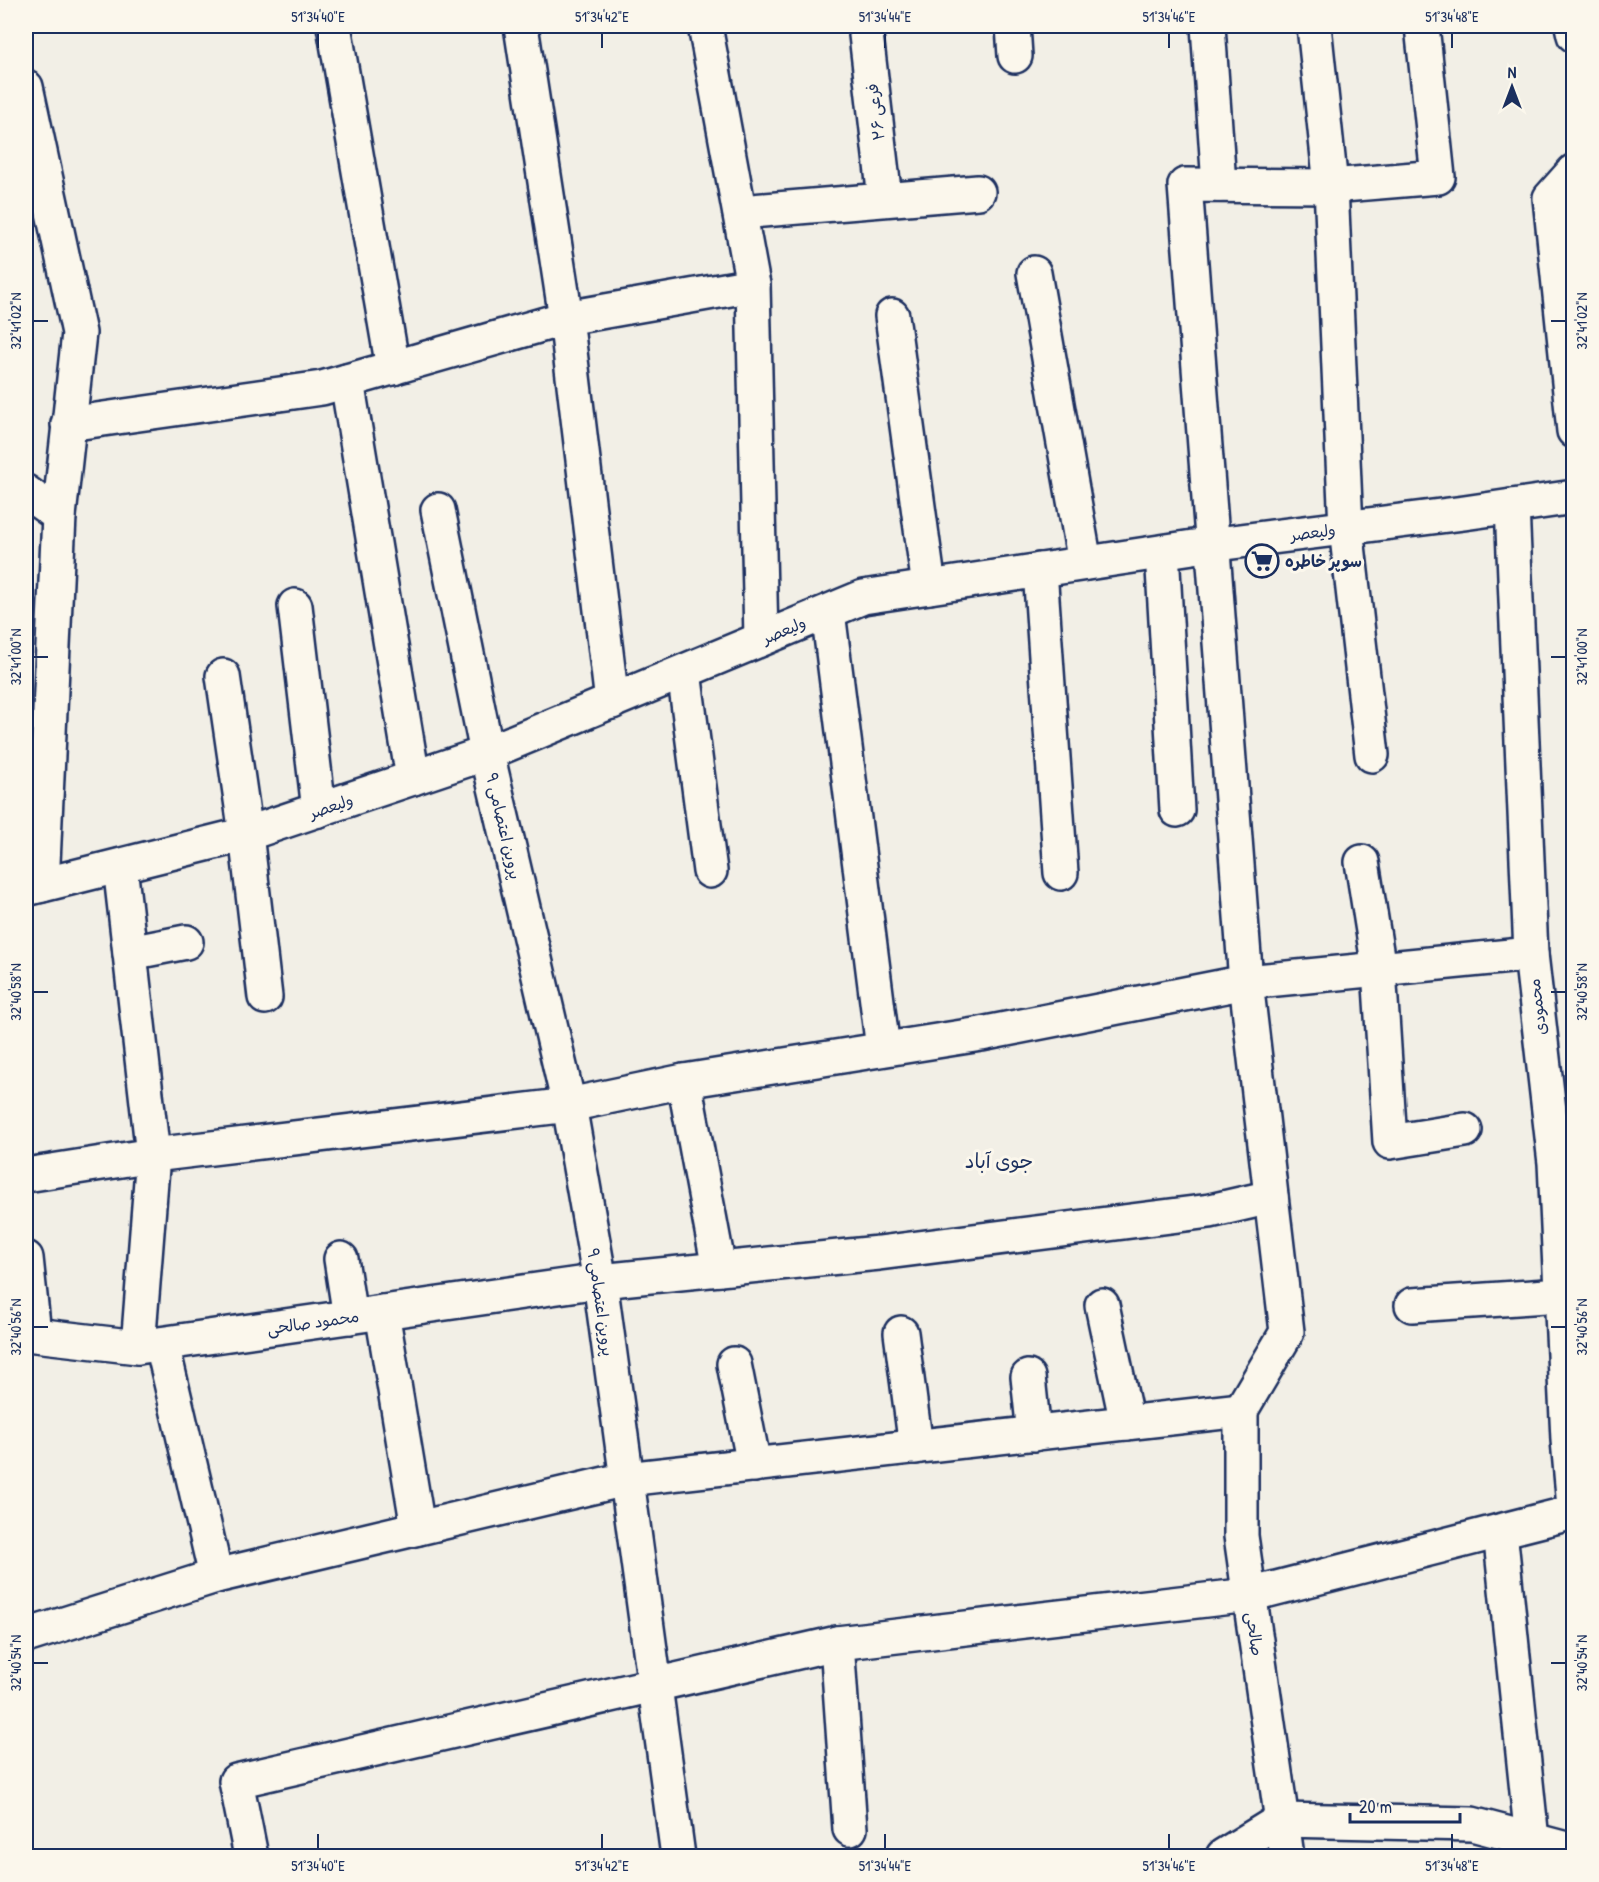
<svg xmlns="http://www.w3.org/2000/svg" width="1599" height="1882" font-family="'Patrick Hand','Playpen Sans Arabic',sans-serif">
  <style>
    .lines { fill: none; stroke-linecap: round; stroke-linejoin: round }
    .minor-casing { stroke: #1b2f5e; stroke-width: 38 }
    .tertiary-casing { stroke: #1b2f5e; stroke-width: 38 }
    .minor { stroke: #fbf7ec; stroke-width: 33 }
    .tertiary { stroke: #fbf7ec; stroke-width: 33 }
    .ticks { fill: none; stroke: #1b2f5e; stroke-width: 2 }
    .labels { text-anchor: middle; stroke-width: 6; stroke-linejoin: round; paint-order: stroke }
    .street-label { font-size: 16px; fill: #1b2f5e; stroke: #fbf7ec }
    .poi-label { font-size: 16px; font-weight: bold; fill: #1b2f5e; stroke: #fbf7ec; text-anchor: start }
    .quarter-label { font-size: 20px; fill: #1b2f5e; stroke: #fbf7ec }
    .neatline { fill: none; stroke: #1b2f5e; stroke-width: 2 }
    .ticks-label { font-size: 15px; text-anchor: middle; fill: #1b2f5e }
  </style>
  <rect width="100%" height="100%" fill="#f2efe6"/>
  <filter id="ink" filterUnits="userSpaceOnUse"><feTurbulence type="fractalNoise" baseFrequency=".0167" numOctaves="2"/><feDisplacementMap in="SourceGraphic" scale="12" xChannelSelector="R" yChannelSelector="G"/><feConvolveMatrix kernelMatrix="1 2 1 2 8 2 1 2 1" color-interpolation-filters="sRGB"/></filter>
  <g filter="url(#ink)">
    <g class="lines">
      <!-- minor casing -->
      <g class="minor-casing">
        <g id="minor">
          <polyline points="334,26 393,368"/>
          <polyline points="521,26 566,318 612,702"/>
          <polyline points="705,26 753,285 761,639"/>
          <polyline points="865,26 885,199"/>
          <polyline points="1013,26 1015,56"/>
          <polyline points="1208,26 1219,185"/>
          <polyline points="1314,26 1331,186 1346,528 1372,755"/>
          <polyline points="1572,26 1574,35"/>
          <polyline points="26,87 79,333 59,516 42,885"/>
          <polyline points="1574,171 1550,198 1574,431"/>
          <polyline points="740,212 978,192"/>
          <polyline points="1034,273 1085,563"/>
          <polyline points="892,316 929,587"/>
          <polyline points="347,381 413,778"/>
          <polyline points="68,424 322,388 566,318 753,285"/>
          <polyline points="26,492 59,516"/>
          <polyline points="1512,506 1531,954 1555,1163 1568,1440 1574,1507"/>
          <polyline points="438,510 487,753 569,1105 600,1281 678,1856"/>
          <polyline points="1162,552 1177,810"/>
          <polyline points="1040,570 1061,873"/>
          <polyline points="295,606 319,810"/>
          <polyline points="828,612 883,1049"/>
          <polyline points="684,672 710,871"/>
          <polyline points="223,676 246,834 265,997"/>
          <polyline points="1362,862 1379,969 1390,1142 1465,1130"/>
          <polyline points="120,866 153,1155 138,1347"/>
          <polyline points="130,953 186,942"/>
          <polyline points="684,1081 719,1269"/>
          <polyline points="26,1175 153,1155 569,1105 684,1081 981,1034 1246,982 1531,954"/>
          <polyline points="26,1258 34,1334"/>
          <polyline points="341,1259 350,1317"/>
          <polyline points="1102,1305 1127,1423"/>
          <polyline points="1412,1305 1561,1295"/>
          <polyline points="382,1312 418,1528"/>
          <polyline points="901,1333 916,1447"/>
          <polyline points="26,1334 138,1347 600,1281 879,1253 1210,1211 1271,1197"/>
          <polyline points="162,1344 216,1576"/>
          <polyline points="734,1364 754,1465"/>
          <polyline points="1028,1377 1034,1434"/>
          <polyline points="1241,1410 1287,1332 1246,982 1185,185 1331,186 1438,177 1422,26"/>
          <polyline points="1241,1410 1241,1536 1287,1856"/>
          <polyline points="1500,1531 1532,1840"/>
          <polyline points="26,1636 216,1576 626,1479 1241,1410"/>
          <polyline points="837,1643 850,1829"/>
          <polyline points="251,1856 236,1781 837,1643 1249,1595 1574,1512"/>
        </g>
      </g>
      <!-- tertiary casing -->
      <g class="tertiary-casing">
        <g id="tertiary">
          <polyline points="26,889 246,834 487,753 863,597 1193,547 1464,513 1574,497"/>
          <polyline points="1223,1856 1281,1820 1472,1824 1574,1851"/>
        </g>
      </g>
      <!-- minor -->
      <use href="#minor" class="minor"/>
      <!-- tertiary -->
      <use href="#tertiary" class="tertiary"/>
    </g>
  </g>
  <!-- ticks -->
  <path class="ticks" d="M 318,33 L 318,48M 602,33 L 602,48M 885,33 L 885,48M 1169,33 L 1169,48M 1452,33 L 1452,48M 33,321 L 48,321M 1551,321 L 1566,321M 33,657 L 48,657M 1551,657 L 1566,657M 33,992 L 48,992M 1551,992 L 1566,992M 33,1327 L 48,1327M 1551,1327 L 1566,1327M 33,1663 L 48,1663M 1551,1663 L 1566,1663M 318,1834 L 318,1849M 602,1834 L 602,1849M 885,1834 L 885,1849M 1169,1834 L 1169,1849M 1452,1834 L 1452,1849"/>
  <!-- icons -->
  <defs>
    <g id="supermarket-ring" transform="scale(1.725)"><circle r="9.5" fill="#fbf7ec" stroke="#1b2f5e" stroke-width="1.5"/><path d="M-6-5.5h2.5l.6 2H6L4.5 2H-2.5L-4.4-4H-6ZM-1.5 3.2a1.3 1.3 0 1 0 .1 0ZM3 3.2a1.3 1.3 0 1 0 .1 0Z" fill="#1b2f5e"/></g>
  </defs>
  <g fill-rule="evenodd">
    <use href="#supermarket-ring" x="1262" y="561"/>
  </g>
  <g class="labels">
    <!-- street labels -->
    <g class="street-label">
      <text transform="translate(875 112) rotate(-97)" y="6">فرعی ۲۶</text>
      <text transform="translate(1313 532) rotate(-7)" y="6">ولیعصر</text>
      <text transform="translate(784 630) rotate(-23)" y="6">ولیعصر</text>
      <text transform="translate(331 806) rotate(-19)" y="6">ولیعصر</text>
      <text transform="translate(504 826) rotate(77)" y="6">پروین اعتصامی ۹</text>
      <text transform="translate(1537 1007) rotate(-97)" y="6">محمودی</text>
      <text transform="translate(601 1302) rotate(82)" y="6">پروین اعتصامی ۹</text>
      <text transform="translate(313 1322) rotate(-8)" y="6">محمود صالحی</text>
      <text transform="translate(1255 1634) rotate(82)" y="6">صالحی</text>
    </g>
    <!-- poi labels -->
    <g class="poi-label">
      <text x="1285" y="567">سوپر خاطره</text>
    </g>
    <!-- quarter labels -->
    <g class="quarter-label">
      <text x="999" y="1168">جوی آباد</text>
    </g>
  </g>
  <!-- margin -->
  <rect width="1599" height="1882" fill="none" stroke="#fbf7ec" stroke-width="66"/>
  <!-- north arrow -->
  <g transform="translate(1512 87)" stroke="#fbf7ec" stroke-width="4.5" paint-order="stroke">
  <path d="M0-4.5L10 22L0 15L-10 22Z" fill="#1b2f5e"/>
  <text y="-9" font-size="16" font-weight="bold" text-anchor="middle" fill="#1b2f5e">N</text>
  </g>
  <!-- scale -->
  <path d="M1350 1813v9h110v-9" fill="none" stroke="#1b2f5e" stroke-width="3"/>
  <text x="1359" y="1813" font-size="18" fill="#1b2f5e" stroke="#fbf7ec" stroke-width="4.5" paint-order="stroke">20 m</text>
  <rect x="33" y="33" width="1533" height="1816" class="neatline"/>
  <g class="ticks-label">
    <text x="318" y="22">51°34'40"E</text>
    <text x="602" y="22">51°34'42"E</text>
    <text x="885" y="22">51°34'44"E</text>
    <text x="1169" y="22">51°34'46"E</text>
    <text x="1452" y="22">51°34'48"E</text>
    <text transform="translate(16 321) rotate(-90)" y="5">32°41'02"N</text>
    <text transform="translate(1582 321) rotate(-90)" y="5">32°41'02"N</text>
    <text transform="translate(16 657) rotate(-90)" y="5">32°41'00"N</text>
    <text transform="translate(1582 657) rotate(-90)" y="5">32°41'00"N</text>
    <text transform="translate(16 992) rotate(-90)" y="5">32°40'58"N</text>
    <text transform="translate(1582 992) rotate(-90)" y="5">32°40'58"N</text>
    <text transform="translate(16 1327) rotate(-90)" y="5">32°40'56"N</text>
    <text transform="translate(1582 1327) rotate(-90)" y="5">32°40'56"N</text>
    <text transform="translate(16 1663) rotate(-90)" y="5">32°40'54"N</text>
    <text transform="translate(1582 1663) rotate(-90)" y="5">32°40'54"N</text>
    <text x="318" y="1871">51°34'40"E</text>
    <text x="602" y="1871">51°34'42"E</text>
    <text x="885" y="1871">51°34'44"E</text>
    <text x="1169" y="1871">51°34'46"E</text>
    <text x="1452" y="1871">51°34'48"E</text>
  </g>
</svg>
